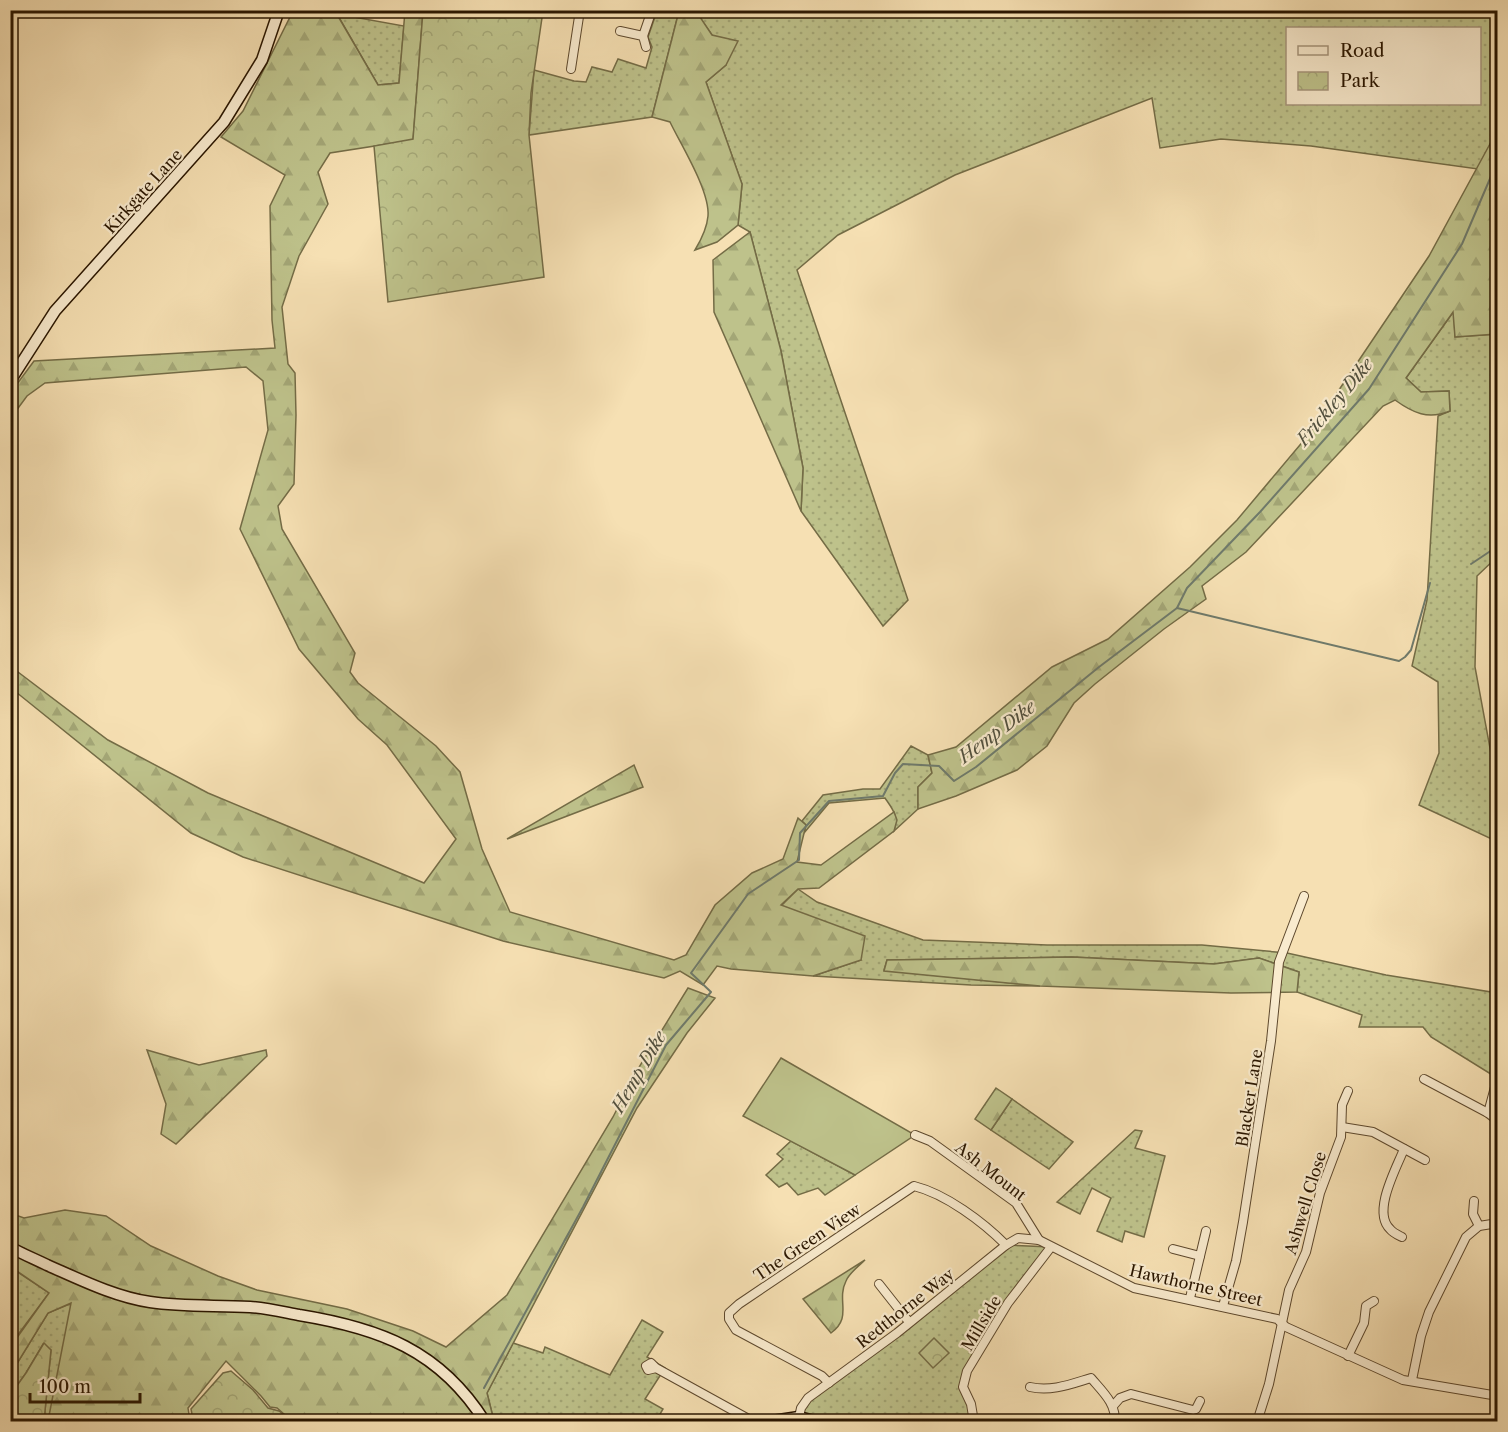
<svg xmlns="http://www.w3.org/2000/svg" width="1508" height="1432" font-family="'Libre Caslon Text',serif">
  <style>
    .grass { fill: url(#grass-dots); stroke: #746c46; stroke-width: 1.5; fill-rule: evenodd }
    .forest { fill: url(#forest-firs); stroke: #746c46; stroke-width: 1.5 }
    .park { fill: url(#park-crowns); stroke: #746c46; stroke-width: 1.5 }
    .garden { fill: #bec28b; stroke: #746c46; stroke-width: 1.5 }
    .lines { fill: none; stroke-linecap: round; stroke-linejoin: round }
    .stream { stroke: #6f7a6b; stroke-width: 2 }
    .street-casing { stroke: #5d482d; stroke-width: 10 }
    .secondary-casing { stroke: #2a1600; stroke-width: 13 }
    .street { stroke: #f9ebce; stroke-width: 8 }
    .secondary { stroke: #f9ebce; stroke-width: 10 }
    .labels { text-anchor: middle; stroke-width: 4.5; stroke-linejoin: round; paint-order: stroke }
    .street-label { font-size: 16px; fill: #2a1600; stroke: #f9ebce }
    .water-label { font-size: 18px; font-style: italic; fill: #52503e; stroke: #f9ebce }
  </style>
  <defs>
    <pattern id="grass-dots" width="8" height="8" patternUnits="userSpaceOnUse" patternTransform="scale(1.5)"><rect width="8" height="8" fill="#bec28b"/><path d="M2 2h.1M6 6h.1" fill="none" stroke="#a3a676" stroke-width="1.8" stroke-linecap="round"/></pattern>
    <pattern id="forest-firs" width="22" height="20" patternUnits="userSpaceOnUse" patternTransform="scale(1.5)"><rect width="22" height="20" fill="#bec28b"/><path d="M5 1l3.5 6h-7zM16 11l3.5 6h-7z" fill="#a3a676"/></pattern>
    <pattern id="park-crowns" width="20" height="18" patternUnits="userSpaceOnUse" patternTransform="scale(1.5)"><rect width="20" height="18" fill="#bec28b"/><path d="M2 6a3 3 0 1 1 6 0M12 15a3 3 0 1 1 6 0" fill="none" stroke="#a3a676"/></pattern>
  </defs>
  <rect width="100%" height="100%" fill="#f6e0b3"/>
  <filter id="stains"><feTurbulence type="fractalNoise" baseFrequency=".00333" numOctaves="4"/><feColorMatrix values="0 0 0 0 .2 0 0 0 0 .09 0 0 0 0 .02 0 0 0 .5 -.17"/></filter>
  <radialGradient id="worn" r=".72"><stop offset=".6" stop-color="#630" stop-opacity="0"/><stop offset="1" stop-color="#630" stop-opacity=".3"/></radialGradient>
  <!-- grass -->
  <g class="grass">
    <path d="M 713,10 L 1028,10 L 1046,13 L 1047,10 L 1497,11 L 1497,131 L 1478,169 L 1311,146 L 1221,139 L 1160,148 L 1152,98 L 955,175 L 838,235 L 797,270 L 908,600 L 883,626 L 801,511 L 803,468 L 781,351 L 750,232 L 738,225 L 742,184 L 706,82 L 726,65 L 712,35 L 700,18 ZM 1288,28 L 1480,28 L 1480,104 L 1288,104 Z"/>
    <polygon points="657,11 679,11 652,117 529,135 534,70 574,81 586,82 592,67 612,72 618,59 646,68 652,47 648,37"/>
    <polygon points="337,14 404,26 399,83 378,85"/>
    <polygon points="1454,311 1455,337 1497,334 1497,557 1477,576 1475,667 1497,786 1497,846 1494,840 1419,805 1439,753 1438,682 1412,666 1427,600 1438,416 1450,411 1449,391 1421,392 1406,378"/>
    <path d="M 911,746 L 928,755 L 932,773 L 918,787 L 918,809 L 894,831 C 898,815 894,811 885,798 L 829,803 L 804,833 L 806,825 L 802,821 L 823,795 L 863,789 L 880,789 Z"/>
    <polygon points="798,889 817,902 923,940 1047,945 1202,945 1287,953 1386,975 1497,993 1498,1059 1494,1076 1431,1037 1423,1027 1359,1027 1362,1015 1297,992 1299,972 1259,958 1214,964 1072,957 887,960 884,970 1040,986 971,985 813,976 861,960 781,906"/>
    <polygon points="1012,1099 1073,1142 1049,1169 991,1130"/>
    <polygon points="1135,1130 1142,1131 1135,1148 1165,1156 1144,1237 1125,1231 1122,1242 1097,1231 1111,1198 1092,1188 1080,1214 1057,1202"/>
    <polygon points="791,1141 855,1175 825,1195 818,1188 798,1195 787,1183 779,1187 766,1175 783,1159 777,1154"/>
    <polygon points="1006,1245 1051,1247 1029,1273 964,1381 974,1421 818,1422 799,1417 801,1408"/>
    <polygon points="10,1267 49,1293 17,1336 11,1315"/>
    <polygon points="72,1303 50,1421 44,1421 51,1350 43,1344 26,1373 11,1394 11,1369 13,1370 48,1313"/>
    <polygon points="642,1320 663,1332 647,1357 665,1368 645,1399 663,1409 656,1421 494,1421 487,1393 513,1343 543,1353 545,1347 610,1375"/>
  </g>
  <!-- forest -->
  <g class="forest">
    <polygon points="293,11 335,11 378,85 399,83 405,11 423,11 413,140 330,153 318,172 328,204 299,256 282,307 288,364 295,373 296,415 294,484 278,506 282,529 355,653 350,672 358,683 436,746 460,772 482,849 510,912 674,960 686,955 715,905 752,873 783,859 798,818 806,825 797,862 821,865 894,812 897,820 894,831 819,888 798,889 781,905 865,936 861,960 813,976 731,969 717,966 703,985 680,971 664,978 503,941 243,857 191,833 11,688 10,666 108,740 208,793 424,883 456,839 387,745 358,719 299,649 240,529 268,430 263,381 246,367 45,383 27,396 10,419 11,392 34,361 275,348 272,320 270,206 285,175 221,137 243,111"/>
    <path d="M 679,11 L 696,11 L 712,35 L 738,41 L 726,65 L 706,82 L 742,184 L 738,225 L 717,242 L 695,250 C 701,240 707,228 708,216 C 710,191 681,145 670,122 L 652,117 Z"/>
    <path d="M 1497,131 L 1497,334 L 1455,337 L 1453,312 L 1406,378 L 1421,392 L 1449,391 L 1450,411 C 1428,420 1413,413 1395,400 L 1383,406 L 1246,552 L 1202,586 L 1206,599 L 1164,629 L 1095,684 L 1074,703 L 1047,746 L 1017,770 L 956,796 L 918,809 L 918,787 L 932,773 L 928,755 L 956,747 L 1052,667 L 1108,639 L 1190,567 L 1237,520 L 1310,433 L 1429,256 Z"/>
    <polygon points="750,232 781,351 803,468 801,511 714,312 713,260"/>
    <polygon points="634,765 643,787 507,839"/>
    <polygon points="1072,957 1214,964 1259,958 1299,972 1297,992 1231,993 1040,986 884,971 887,960"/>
    <polygon points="688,988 715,998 687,1033 637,1108 487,1393 494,1421 292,1421 277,1408 270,1407 261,1396 226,1361 188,1408 190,1421 48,1421 71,1303 48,1313 13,1370 11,1369 11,1346 49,1293 11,1267 10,1213 24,1218 65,1210 106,1216 151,1246 218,1276 257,1290 347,1309 413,1331 446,1347 507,1295 613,1117 636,1072"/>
    <polygon points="147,1050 199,1065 266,1050 267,1056 176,1144 161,1134 166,1104"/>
    <polygon points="996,1088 1012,1099 991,1130 975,1119"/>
    <path d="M 865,1260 C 859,1266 849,1273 846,1281 C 836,1301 853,1317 831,1333 L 803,1299 Z"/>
  </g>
  <!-- park -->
  <g class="park">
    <polygon points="423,11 543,11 531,93 529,135 544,277 388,302 374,146 413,139"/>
    <polygon points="934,1338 949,1353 933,1368 919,1353"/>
    <polygon points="44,1343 51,1350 44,1421 11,1421 11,1394 26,1373"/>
    <polygon points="231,1371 253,1390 268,1408 279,1411 292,1421 193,1421 191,1409 223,1373"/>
  </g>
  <!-- garden -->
  <polygon class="garden" points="781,1058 915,1135 855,1175 743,1116"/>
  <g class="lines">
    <!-- stream -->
    <g class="stream">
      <polyline points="1471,564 1498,546"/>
      <polyline points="1177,608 1187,588 1260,512 1369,389 1462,244 1498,160"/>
      <polyline points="484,1388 583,1207 666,1045 711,992 691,973 748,894 799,860 800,833 829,801 883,796 895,773 903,764 939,766 954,781 976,767 1099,667 1177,608 1399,661 1405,657 1411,650 1430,583"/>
      <polyline points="261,1422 262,1421"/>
      <polyline points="461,1422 462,1419"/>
    </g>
    <!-- street casing -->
    <g class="street-casing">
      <g id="street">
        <polyline points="620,31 643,36 646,47"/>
        <polyline points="643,36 652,10"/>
        <polyline points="571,69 580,10"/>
        <polyline points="1424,1079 1488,1113 1498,1121"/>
        <polyline points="1488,1113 1498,1076"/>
        <polyline points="1342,1127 1373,1132 1425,1160"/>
        <polyline points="915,1135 930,1141 1016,1203 1039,1240"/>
        <polyline points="1474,1201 1473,1214 1479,1226"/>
        <path d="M 1402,1237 C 1398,1235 1393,1233 1390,1229 C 1372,1212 1396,1169 1404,1149"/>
        <polyline points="1173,1249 1200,1256"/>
        <polyline points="879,1284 909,1322"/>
        <polyline points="1190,1298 1206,1231"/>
        <polyline points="1223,1306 1236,1261 1243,1222 1271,1041 1279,962 1304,896"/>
        <polyline points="1348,1356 1364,1323 1366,1306 1374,1301"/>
        <polyline points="656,1368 648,1370 646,1366 651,1363 656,1368 754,1422"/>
        <polyline points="1412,1380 1421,1336 1429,1312 1466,1237 1479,1226 1498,1223"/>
        <path d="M 829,1383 L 822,1376 L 736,1330 L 729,1319 L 729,1313 L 739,1304 L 914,1186 C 946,1194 983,1222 1006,1245"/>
        <path d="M 1030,1387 C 1051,1392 1071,1384 1091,1378 C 1101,1390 1118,1405 1114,1422"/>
        <polyline points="1113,1406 1120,1398 1131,1394 1193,1410 1196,1409 1200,1401"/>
        <polyline points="799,1417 801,1408 808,1398 897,1333 1006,1245 1018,1238 1039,1240 1134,1288 1277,1319 1286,1327 1403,1380 1498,1396"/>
        <polyline points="974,1422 971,1404 963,1387 967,1371 1008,1303 1051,1247"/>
        <polyline points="1257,1422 1269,1384 1289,1290 1306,1252 1320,1193 1341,1137 1342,1105 1348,1091"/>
      </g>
    </g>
    <!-- secondary casing -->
    <g class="secondary-casing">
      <g id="secondary">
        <polyline points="10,381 55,311 224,122 262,60 279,10"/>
        <path d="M 10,1247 C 22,1254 35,1259 47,1265 C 79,1279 115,1297 150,1302 C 183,1307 216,1305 250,1307 C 266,1308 283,1312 299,1315 C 379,1328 440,1350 485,1422"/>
        <polyline points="766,1422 799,1417 818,1422"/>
      </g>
    </g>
    <!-- street -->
    <use href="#street" class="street"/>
    <!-- secondary -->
    <use href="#secondary" class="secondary"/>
  </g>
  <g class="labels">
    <!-- street labels -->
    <g class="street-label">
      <text transform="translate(143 191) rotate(-48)" y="6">Kirkgate Lane</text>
      <text transform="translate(1249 1098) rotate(-81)" y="6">Blacker Lane</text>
      <text transform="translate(991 1171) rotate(38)" y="6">Ash Mount</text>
      <text transform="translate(1305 1203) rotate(-73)" y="6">Ashwell Close</text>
      <text transform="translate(807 1242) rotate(-34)" y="6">The Green View</text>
      <text transform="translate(1196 1285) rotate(13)" y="6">Hawthorne Street</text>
      <text transform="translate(905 1308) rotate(-38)" y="6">Redthorne Way</text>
      <text transform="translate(981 1323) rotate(-59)" y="6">Millside</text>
    </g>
    <!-- water labels -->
    <g class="water-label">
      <text transform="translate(1335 402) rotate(-50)" y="6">Frickley Dike</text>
      <text transform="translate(997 732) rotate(-37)" y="6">Hemp Dike</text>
      <text transform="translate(639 1072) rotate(-60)" y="6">Hemp Dike</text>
    </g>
  </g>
  <!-- margin -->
  <rect width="1508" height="1432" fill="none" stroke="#f6e0b3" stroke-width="36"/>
  <rect x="12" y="12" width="1484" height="1408" fill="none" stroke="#2a1600" stroke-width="3"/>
  <rect x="18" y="18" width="1472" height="1396" fill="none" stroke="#2a1600" stroke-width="1.5"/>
  <!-- legend -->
  <rect x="1286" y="27" width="195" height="78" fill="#f9ebce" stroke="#a6967c" stroke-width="1.5"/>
  <rect x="1298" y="46" width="30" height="9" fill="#f9ebce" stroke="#a6967c" stroke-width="1.5"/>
  <text x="1340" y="57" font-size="18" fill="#2a1600">Road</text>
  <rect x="1298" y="72" width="30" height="18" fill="url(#park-crowns)" stroke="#a6967c" stroke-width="1.5"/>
  <text x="1340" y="87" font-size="18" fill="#2a1600">Park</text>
  <!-- scale -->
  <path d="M30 1393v9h110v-9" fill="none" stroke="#2a1600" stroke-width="3"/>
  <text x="39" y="1393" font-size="18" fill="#2a1600" stroke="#f9ebce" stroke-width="4.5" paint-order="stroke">100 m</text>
  <rect width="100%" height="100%" filter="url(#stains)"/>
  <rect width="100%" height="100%" fill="url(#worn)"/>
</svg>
